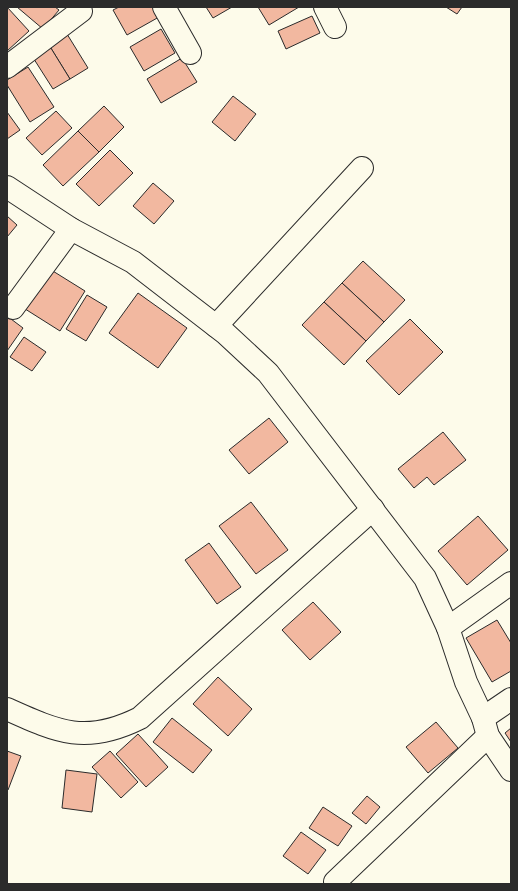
<svg xmlns="http://www.w3.org/2000/svg" width="518" height="891" font-family="'IBM Plex Sans',sans-serif">
  <style>
    .building { fill: #f2b8a0; stroke: #2b2b2b }
    .lines { fill: none; stroke-linecap: round; stroke-linejoin: round }
    .minor-casing { stroke: #2b2b2b; stroke-width: 24 }
    .minor { stroke: #fdfbea; stroke-width: 22 }
  </style>
  <rect width="100%" height="100%" fill="#fdfbea"/>
  <!-- building -->
  <g class="building">
    <polygon points="7,7 29,31 7,51"/>
    <polygon points="17,7 55,7 59,10 43,29"/>
    <polygon points="119,7 153,7 159,17 127,35 113,10"/>
    <polygon points="206,7 232,7 213,18"/>
    <polygon points="258,7 299,7 269,25"/>
    <polygon points="446,7 462,7 457,14"/>
    <polygon points="312,16 320,33 286,49 278,31"/>
    <polygon points="161,29 175,53 144,71 130,47"/>
    <polygon points="67,34 88,68 70,79 49,45"/>
    <polygon points="49,45 70,79 53,89 32,56"/>
    <polygon points="182,58 197,82 161,103 147,79"/>
    <polygon points="28,67 54,107 30,122 7,85 7,80"/>
    <polygon points="233,96 256,114 235,141 212,122"/>
    <polygon points="104,106 124,127 99,152 78,131"/>
    <polygon points="56,111 72,128 42,155 26,138"/>
    <polygon points="7,112 20,130 7,139"/>
    <polygon points="78,131 99,152 63,186 43,165"/>
    <polygon points="110,150 133,173 99,206 76,184"/>
    <polygon points="153,183 174,201 154,224 133,206"/>
    <polygon points="7,216 17,225 7,237"/>
    <polygon points="363,261 405,300 384,322 342,283"/>
    <polygon points="48,268 85,291 60,331 22,307"/>
    <polygon points="342,283 384,322 366,341 324,302"/>
    <polygon points="138,293 187,328 158,368 109,333"/>
    <polygon points="87,295 107,307 86,341 66,329"/>
    <polygon points="324,302 366,341 344,365 302,325"/>
    <polygon points="7,316 23,328 7,351"/>
    <polygon points="410,319 443,352 399,395 366,361"/>
    <polygon points="24,337 46,352 32,371 10,357"/>
    <polygon points="269,418 288,442 249,474 229,450"/>
    <polygon points="443,432 466,460 434,485 427,477 414,488 398,469"/>
    <polygon points="251,502 288,550 256,574 219,526"/>
    <polygon points="478,516 508,550 467,585 438,551"/>
    <polygon points="209,543 241,587 217,604 185,560"/>
    <polygon points="313,602 341,632 310,660 282,630"/>
    <polygon points="497,620 511,643 511,671 492,682 466,638"/>
    <polygon points="218,677 252,709 228,736 193,704"/>
    <polygon points="172,718 212,750 193,773 153,742"/>
    <polygon points="436,722 458,748 428,773 406,747"/>
    <polygon points="511,728 511,742 505,733"/>
    <polygon points="138,734 168,767 146,787 116,754"/>
    <polygon points="7,751 21,756 8,790 7,790"/>
    <polygon points="110,751 138,782 121,798 92,767"/>
    <polygon points="66,770 97,774 92,812 62,808"/>
    <polygon points="367,796 380,807 366,824 352,813"/>
    <polygon points="323,807 352,826 338,846 309,828"/>
    <polygon points="301,832 326,850 308,874 283,856"/>
  </g>
  <g class="lines">
    <!-- minor casing -->
    <g class="minor-casing">
      <g id="minor">
        <polyline points="164,7 190,53"/>
        <polyline points="325,7 335,27"/>
        <polyline points="7,67 81,11"/>
        <polyline points="7,187 71,229 133,262 225,333 268,373 425,578 448,628 466,682 483,718 488,736 511,770"/>
        <polyline points="13,308 71,229"/>
        <polyline points="216,326 362,168"/>
        <polyline points="448,628 511,583"/>
        <path d="M 7,709 C 58,732 86,745 140,718 L 373,509"/>
        <polyline points="483,718 511,699"/>
        <polyline points="335,882 488,736"/>
      </g>
    </g>
    <!-- minor -->
    <use href="#minor" class="minor"/>
  </g>
  <!-- border -->
  <rect width="518" height="891" fill="none" stroke="#2b2b2b" stroke-width="16"/>
</svg>
